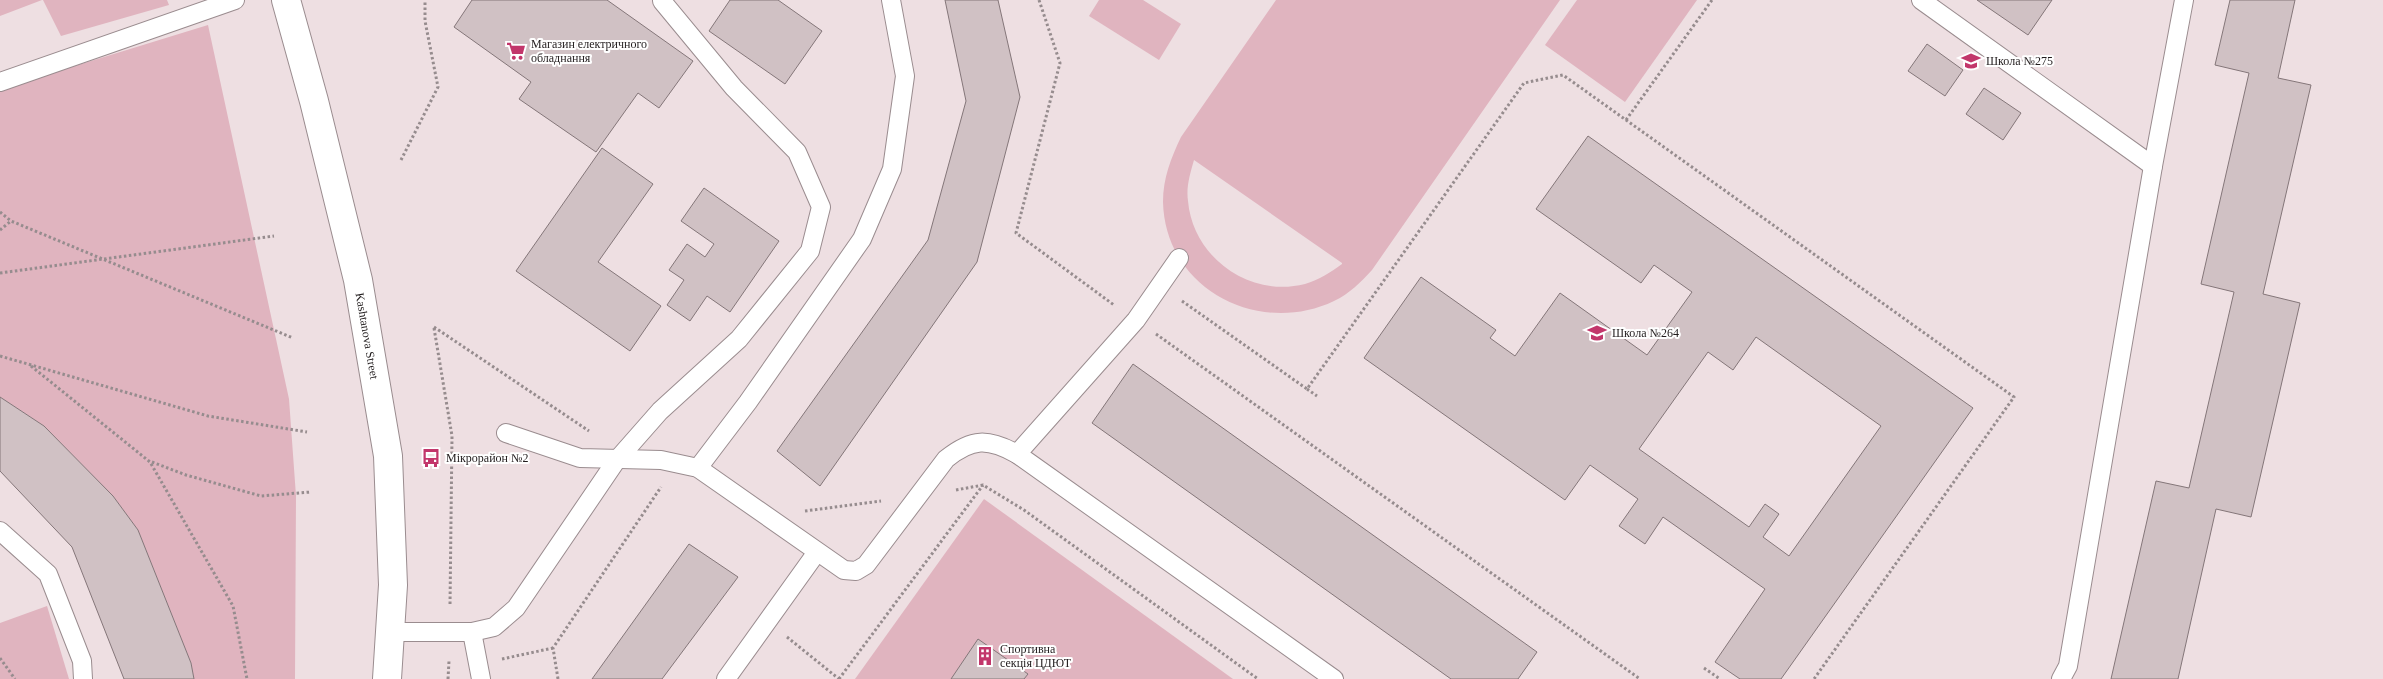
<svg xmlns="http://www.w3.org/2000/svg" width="2383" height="679" font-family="'Times New Roman',serif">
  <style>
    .green { fill: #e0b4bf; fill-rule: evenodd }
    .building { fill: #d0c1c4; stroke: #847679; fill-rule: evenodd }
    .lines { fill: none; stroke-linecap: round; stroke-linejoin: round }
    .lane-casing { stroke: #9a8c8f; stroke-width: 20 }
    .secondary-casing { stroke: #9a8c8f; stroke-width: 30 }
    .path { stroke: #968c8e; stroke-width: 3; stroke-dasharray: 2.5 2.5; stroke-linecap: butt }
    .lane { stroke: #fff; stroke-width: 18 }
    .secondary { stroke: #fff; stroke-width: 28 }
    .labels { text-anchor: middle; stroke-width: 4; stroke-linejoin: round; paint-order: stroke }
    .poi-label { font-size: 12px; fill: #211c1d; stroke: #fff; text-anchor: start }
    .street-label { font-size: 12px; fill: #211c1d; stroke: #fff }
  </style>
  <rect width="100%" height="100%" fill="#eedfe2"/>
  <!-- green -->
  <g class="green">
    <polygon points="0,0 42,0 0,16"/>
    <polygon points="43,0 167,0 169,5 61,36"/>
    <polygon points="1099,0 1143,0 1181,24 1159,60 1089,16"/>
    <path d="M 1276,0 L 1560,0 L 1372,270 C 1361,282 1349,294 1334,301 C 1259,337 1165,289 1163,202 C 1163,178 1171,158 1181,137 ZM 1194,160 L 1342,263 L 1342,264 C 1331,272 1319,280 1305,284 C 1250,298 1193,258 1188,201 C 1186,187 1190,174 1194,160 Z"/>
    <polygon points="1577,0 1697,0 1625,102 1545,45"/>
    <polygon points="208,25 289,399 296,496 295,679 194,679 191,663 138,530 113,496 44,426 0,397 0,89"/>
    <polygon points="984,499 1233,679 855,679"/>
    <polygon points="47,606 69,679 0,679 0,623"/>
  </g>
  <!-- building -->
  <g class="building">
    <polygon points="472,0 607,0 693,61 659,108 638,93 596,152 519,99 531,82 454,27"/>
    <polygon points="730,0 778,0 822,31 785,84 709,31"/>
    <polygon points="945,0 998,0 1020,97 977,262 820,486 777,451 928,240 966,101"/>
    <polygon points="1977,0 2052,0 2028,35"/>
    <polygon points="2230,0 2295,0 2278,78 2311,85 2263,294 2300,303 2251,517 2216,509 2178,679 2111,679 2156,481 2189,488 2234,292 2201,284 2249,73 2215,65"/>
    <polygon points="1927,44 1963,70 1945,96 1908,71"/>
    <polygon points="1984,88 2021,113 2003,140 1966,114"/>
    <path d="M 1588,136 L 1973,408 L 1781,679 L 1740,679 L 1715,662 L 1765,589 L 1663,517 L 1645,544 L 1619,526 L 1638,499 L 1590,465 L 1565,500 L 1364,358 L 1421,277 L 1496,330 L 1490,338 L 1515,356 L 1560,293 L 1647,355 L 1692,292 L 1654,265 L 1641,283 L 1536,209 ZM 1756,337 L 1881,426 L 1789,556 L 1763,537 L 1779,514 L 1765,504 L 1749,527 L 1639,449 L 1708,352 L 1733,370 Z"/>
    <polygon points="602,148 653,184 598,262 661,306 630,351 516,271"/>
    <polygon points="704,188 779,241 730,312 707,296 690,321 667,305 684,280 669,270 687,244 705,257 714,244 681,221"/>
    <polygon points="1133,364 1537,652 1518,679 1451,679 1092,423"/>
    <polygon points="0,397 44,426 113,496 138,530 191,663 194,679 124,679 72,547 0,471"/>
    <polygon points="689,544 738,577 662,679 592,679"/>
    <polygon points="978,639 1028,674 1024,679 951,679"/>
  </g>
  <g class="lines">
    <!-- lane casing -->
    <g class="lane-casing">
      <g id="lane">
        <polyline points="1921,0 2153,166"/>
        <polyline points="0,82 235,0"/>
        <path d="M 506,433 L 580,458 L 661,460 L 698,468 L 844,570 L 856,571 L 866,565 L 946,459 C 972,438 988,438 1017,454 L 1334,679"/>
        <polyline points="1017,454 1136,320 1179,258"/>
        <polyline points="698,468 748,402 862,239 892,169 905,76 891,0"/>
        <polyline points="0,531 48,574 82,661 83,679"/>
        <polyline points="390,632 472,632 494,627 516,608 616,461 660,411 739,339 810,251 821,207 797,152 734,88 662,1"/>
        <polyline points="472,632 481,679"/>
        <polyline points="726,679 817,552"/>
        <polyline points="2061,679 2068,666 2153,166 2184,0"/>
      </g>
    </g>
    <!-- secondary casing -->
    <g class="secondary-casing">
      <polyline id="secondary" points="286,0 314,101 358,280 388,456 393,585 387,679"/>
    </g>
    <!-- path -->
    <g class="path">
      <polyline points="1039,0 1060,63 1016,233 1114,305"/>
      <polyline points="1626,120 1712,0"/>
      <polyline points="401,160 438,87 425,21 425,0"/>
      <polyline points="0,212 11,221 293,338"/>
      <polyline points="0,230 11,221"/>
      <polyline points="0,273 274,236"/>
      <polyline points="1182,301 1307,389 1524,83 1563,75 2014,397 1814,679"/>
      <polyline points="434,327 589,431"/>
      <polyline points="434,328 452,436 450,605"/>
      <polyline points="1156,334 1640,679"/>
      <polyline points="0,356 208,416 307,432"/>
      <polyline points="31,366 150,462 233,606 247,679"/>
      <polyline points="1307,389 1317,396"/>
      <polyline points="152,462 186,475 261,496 311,492"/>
      <polyline points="956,490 983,485 1024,510 1258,679"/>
      <polyline points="805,511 881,501"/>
      <polyline points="787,637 839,679"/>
      <polyline points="0,658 15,679"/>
      <polyline points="502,659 553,648"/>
      <polyline points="1704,668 1720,679"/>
      <polyline points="448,679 449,661"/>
      <polyline points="558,679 553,648 661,487"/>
      <polyline points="839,679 983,485"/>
    </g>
    <!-- lane -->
    <use href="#lane" class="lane"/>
    <!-- secondary -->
    <use href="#secondary" class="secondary"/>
  </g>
  <!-- icons -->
  <defs>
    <g id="supermarket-bare" transform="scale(1.5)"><path d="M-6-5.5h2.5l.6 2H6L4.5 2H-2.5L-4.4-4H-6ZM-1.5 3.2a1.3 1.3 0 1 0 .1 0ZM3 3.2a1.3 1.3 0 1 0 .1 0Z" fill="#c2366b" stroke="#fff" stroke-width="2.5" paint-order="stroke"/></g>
    <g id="school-bare" transform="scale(1.5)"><path d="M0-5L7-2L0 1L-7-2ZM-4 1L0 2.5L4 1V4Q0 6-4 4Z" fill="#c2366b" stroke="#fff" stroke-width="2.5" paint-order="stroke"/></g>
    <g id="bus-bare" transform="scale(1.5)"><path d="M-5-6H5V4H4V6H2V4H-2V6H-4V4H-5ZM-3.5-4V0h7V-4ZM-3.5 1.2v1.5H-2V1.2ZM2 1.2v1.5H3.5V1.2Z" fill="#c2366b" stroke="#fff" stroke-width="2.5" paint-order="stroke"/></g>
    <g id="building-bare" transform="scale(1.5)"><path d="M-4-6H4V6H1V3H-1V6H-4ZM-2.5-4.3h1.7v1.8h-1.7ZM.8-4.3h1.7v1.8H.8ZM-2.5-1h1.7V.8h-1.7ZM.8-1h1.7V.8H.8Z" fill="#c2366b" stroke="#fff" stroke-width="2.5" paint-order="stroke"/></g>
  </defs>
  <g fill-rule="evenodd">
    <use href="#supermarket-bare" x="516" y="51"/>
    <use href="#school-bare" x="1971" y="61"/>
    <use href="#school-bare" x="1597" y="333"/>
    <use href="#bus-bare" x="431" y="458"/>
    <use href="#building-bare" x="985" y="656"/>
  </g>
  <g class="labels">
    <!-- poi labels -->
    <g class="poi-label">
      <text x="531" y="48">Магазин електричного<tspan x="531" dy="14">обладнання</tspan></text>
      <text x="1986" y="65">Школа №275</text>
      <text x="1612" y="337">Школа №264</text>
      <text x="446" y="462">Мікрорайон №2</text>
      <text x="1000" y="653">Спортивна<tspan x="1000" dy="14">секція ЦДЮТ</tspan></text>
    </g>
    <!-- street labels -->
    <g class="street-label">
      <text transform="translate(367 336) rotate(80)" y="4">Kashtanova Street</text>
    </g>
  </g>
</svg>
